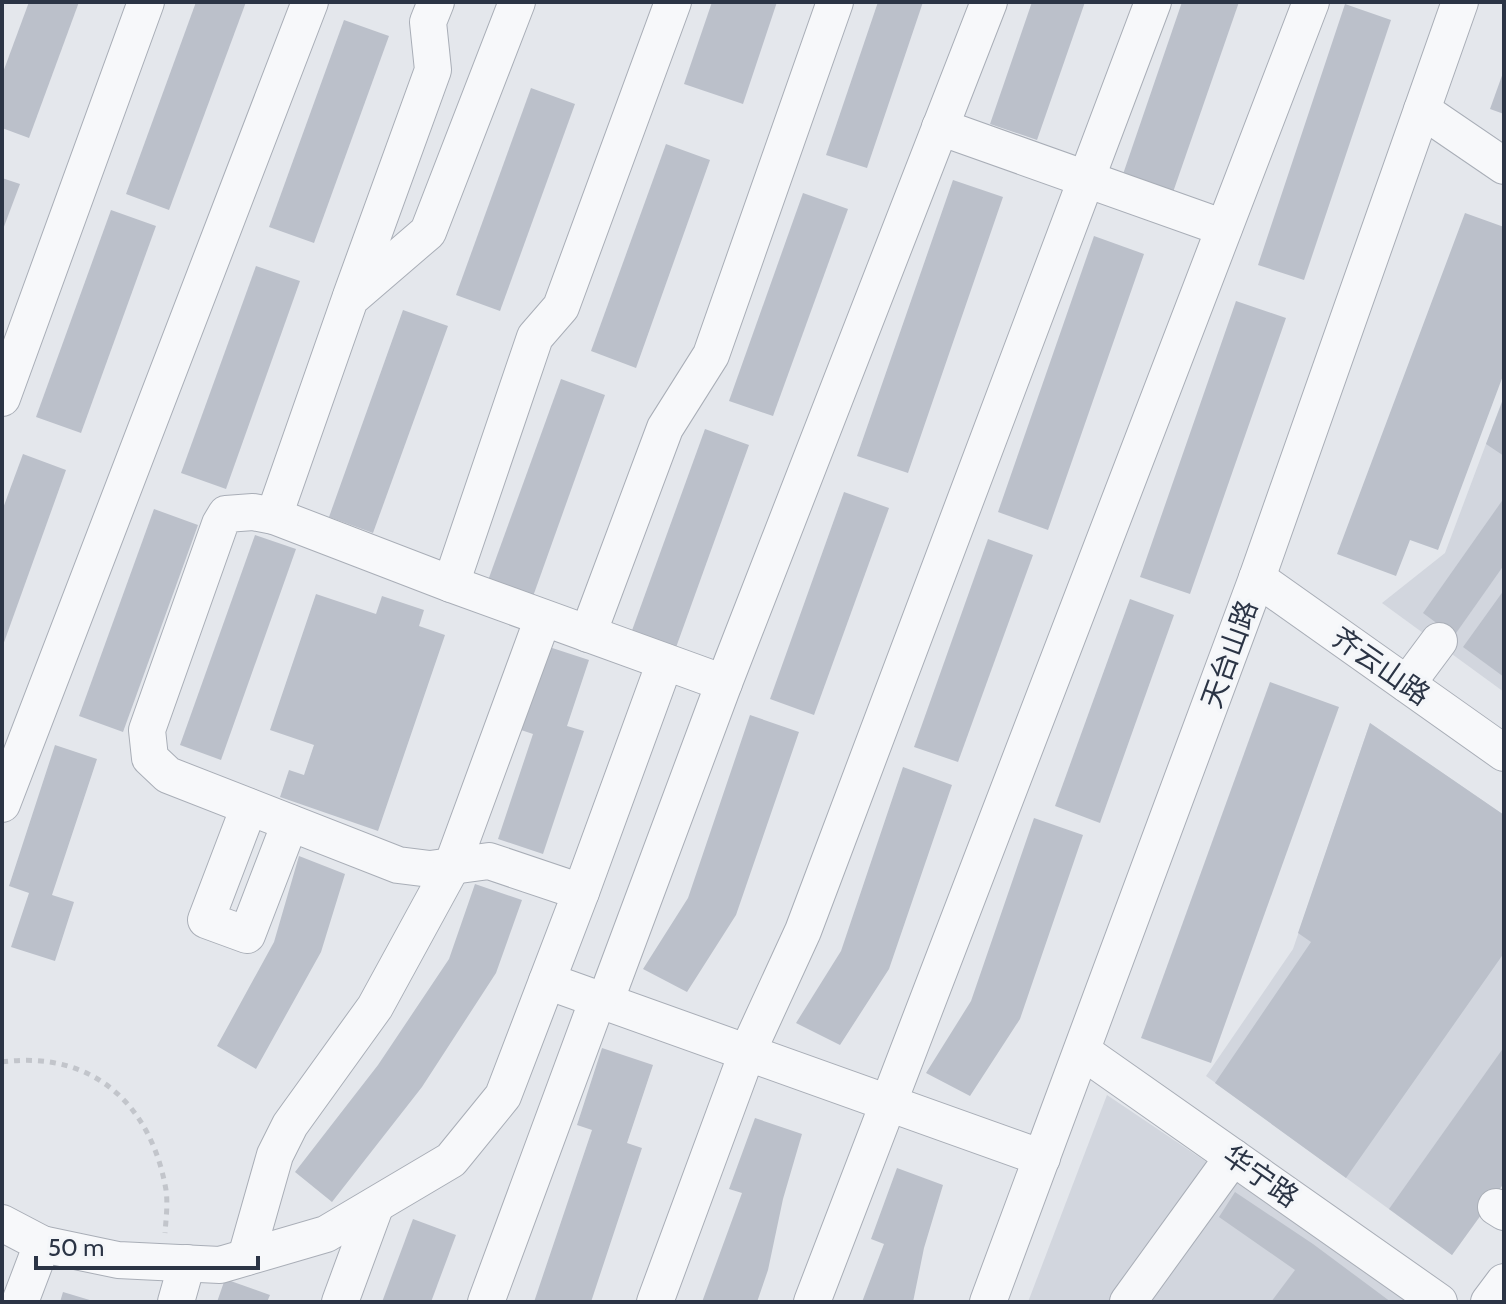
<svg xmlns="http://www.w3.org/2000/svg" width="1506" height="1304" font-family="Cabin,'Noto Sans SC',sans-serif">
<style>
.built{fill:#d2d6de}
.building{fill:#bbc0ca}
.lines{fill:none;stroke-linecap:round;stroke-linejoin:round}
.minor-casing{stroke:#a9aeb7;stroke-width:38}
.path{stroke:#c2c5cb;stroke-width:5;stroke-dasharray:6 6;stroke-linecap:butt}
.minor{stroke:#f7f8fa;stroke-width:36}
.labels{text-anchor:middle;stroke-width:7;stroke-linejoin:round;paint-order:stroke}
.street-label{font-size:28px;fill:#2b3445;stroke:#f4f6f9}
</style>
<rect width="100%" height="100%" fill="#e4e7ec"/>
<g class="built">
<polygon points="1504,396 1504,692 1382,603 1445,553"/>
<polygon points="1370,723 1504,815 1504,1183 1452,1255 1206,1076 1293,949"/>
<polygon points="1107,1095 1333,1247 1409,1302 1028,1302"/>
</g>
<g class="building">
<polygon points="29,2 79,2 29,138 2,128 2,75"/>
<polygon points="196,2 246,2 169,210 126,194"/>
<polygon points="712,2 777,2 743,104 684,84"/>
<polygon points="878,2 923,2 867,168 826,155"/>
<polygon points="1032,2 1085,2 1037,140 990,124"/>
<polygon points="1182,2 1239,2 1171,198 1121,180"/>
<polygon points="1345,4 1391,20 1304,280 1258,265"/>
<polygon points="344,20 389,36 314,243 269,227"/>
<polygon points="1504,70 1504,114 1490,109"/>
<polygon points="531,88 575,104 500,311 456,295"/>
<polygon points="666,144 710,160 636,368 591,351"/>
<polygon points="2,178 20,184 2,232"/>
<polygon points="953,180 1003,197 908,473 857,456"/>
<polygon points="803,193 848,209 773,416 729,401"/>
<polygon points="111,210 156,226 81,433 36,417"/>
<polygon points="1465,213 1504,227 1504,373 1438,550 1410,540 1396,576 1337,554"/>
<polygon points="1094,236 1144,254 1048,530 998,512"/>
<polygon points="256,266 300,281 226,489 181,473"/>
<polygon points="1236,301 1286,318 1190,594 1140,577"/>
<polygon points="403,310 448,326 373,533 329,517"/>
<polygon points="561,379 605,395 531,602 486,586"/>
<polygon points="1504,397 1504,456 1486,444"/>
<polygon points="705,429 749,445 674,653 630,636"/>
<polygon points="23,454 66,470 2,648 2,511"/>
<polygon points="844,492 889,508 814,715 770,699"/>
<polygon points="1504,498 1504,565 1454,636 1423,613"/>
<polygon points="154,509 198,525 123,732 79,716"/>
<polygon points="255,535 296,549 221,760 180,745"/>
<polygon points="988,539 1033,555 958,762 914,747"/>
<polygon points="1504,590 1504,677 1463,647"/>
<polygon points="316,594 376,614 382,596 424,610 419,626 445,635 378,831 280,797 289,770 304,775 314,745 270,730"/>
<polygon points="1130,599 1174,615 1100,823 1055,806"/>
<polygon points="543,645 589,660 567,726 584,731 543,854 498,839 533,734 515,728"/>
<polygon points="1270,682 1339,707 1211,1063 1141,1038"/>
<polygon points="750,715 799,732 736,915 687,992 643,969 688,898"/>
<polygon points="1370,723 1504,815 1504,953 1346,1178 1215,1083 1311,942 1298,933"/>
<polygon points="55,745 97,759 52,895 74,902 55,961 11,947 29,893 9,886"/>
<polygon points="903,767 952,785 889,969 840,1045 796,1023 841,951"/>
<polygon points="1034,818 1083,835 1020,1019 970,1096 926,1073 971,1001"/>
<polygon points="299,856 345,874 321,952 256,1069 217,1046 274,942"/>
<polygon points="475,884 522,900 496,973 422,1087 332,1202 295,1172 378,1065 449,959"/>
<polygon points="1504,1047 1504,1183 1452,1255 1389,1209"/>
<polygon points="602,1048 653,1065 627,1143 642,1148 591,1302 534,1302 592,1130 577,1125"/>
<polygon points="755,1118 802,1134 783,1199 768,1270 757,1302 702,1302 742,1193 729,1189"/>
<polygon points="897,1168 943,1185 924,1248 913,1302 862,1302 884,1244 871,1239"/>
<polygon points="1235,1192 1313,1244 1391,1302 1271,1302 1295,1270 1219,1217"/>
<polygon points="413,1219 456,1235 431,1302 382,1302"/>
<polygon points="225,1279 270,1295 267,1302 217,1302"/>
<polygon points="63,1292 93,1301 93,1302 60,1302"/>
</g>
<g class="lines">
<g class="minor-casing">
<g id="minor">
<polyline points="1422,110 1504,166"/>
<polyline points="940,127 1224,228"/>
<polyline points="351,296 433,70 428,22 436,2"/>
<polyline points="2,398 146,2"/>
<polyline points="274,516 350,299 428,232 517,2"/>
<polyline points="1257,578 1504,753"/>
<polyline points="451,584 535,337 561,307 673,2"/>
<polyline points="588,634 665,428 711,355 835,2"/>
<polyline points="1407,684 1439,641"/>
<polyline points="2,804 310,2"/>
<polyline points="249,807 206,920 247,935 290,823"/>
<polyline points="581,892 665,662"/>
<polyline points="547,981 1042,1158"/>
<polyline points="605,1002 724,683 989,2"/>
<polyline points="1082,1051 1439,1302"/>
<polyline points="1496,1207 1504,1212"/>
<polyline points="2,1223 42,1244 20,1302"/>
<polyline points="42,1244 118,1260 220,1265 326,1234 451,1160 503,1096 581,892 489,861 430,869 398,865 168,775 150,758 147,730 220,524 226,514 253,512 274,516 451,584 724,683"/>
<polyline points="246,1257 275,1155 290,1125 375,1007 452,866 543,618"/>
<polyline points="176,1302 187,1263"/>
<polyline points="340,1302 375,1207"/>
<polyline points="486,1302 598,999"/>
<polyline points="655,1302 747,1053 803,931 1153,2"/>
<polyline points="812,1302 1311,2"/>
<polyline points="988,1302 1257,578 1460,2"/>
<polyline points="1128,1302 1233,1157"/>
<polyline points="1489,1302 1504,1282"/>
</g>
</g>
<path class="path" d="M2,1062c89,-12 149,41 164,128 2,14 0,29 -1,43"/>
<use href="#minor" class="minor"/>
</g>
<g class="labels">
<g class="street-label">
<text transform="translate(1229 654) rotate(-70)" y="10">天台山路</text>
<text transform="translate(1381 666) rotate(35)" y="10">齐云山路</text>
<text transform="translate(1261 1176) rotate(35)" y="10">华宁路</text>
</g>
</g>
<rect width="1506" height="1304" fill="none" stroke="#2b3445" stroke-width="8"/>
<path d="M36 1256v12h222v-12" fill="none" stroke="#2b3445" stroke-width="4"/>
<text x="48" y="1256" font-size="24" fill="#2b3445" stroke="#f4f6f9" stroke-width="6" paint-order="stroke">50 m</text>
</svg>
